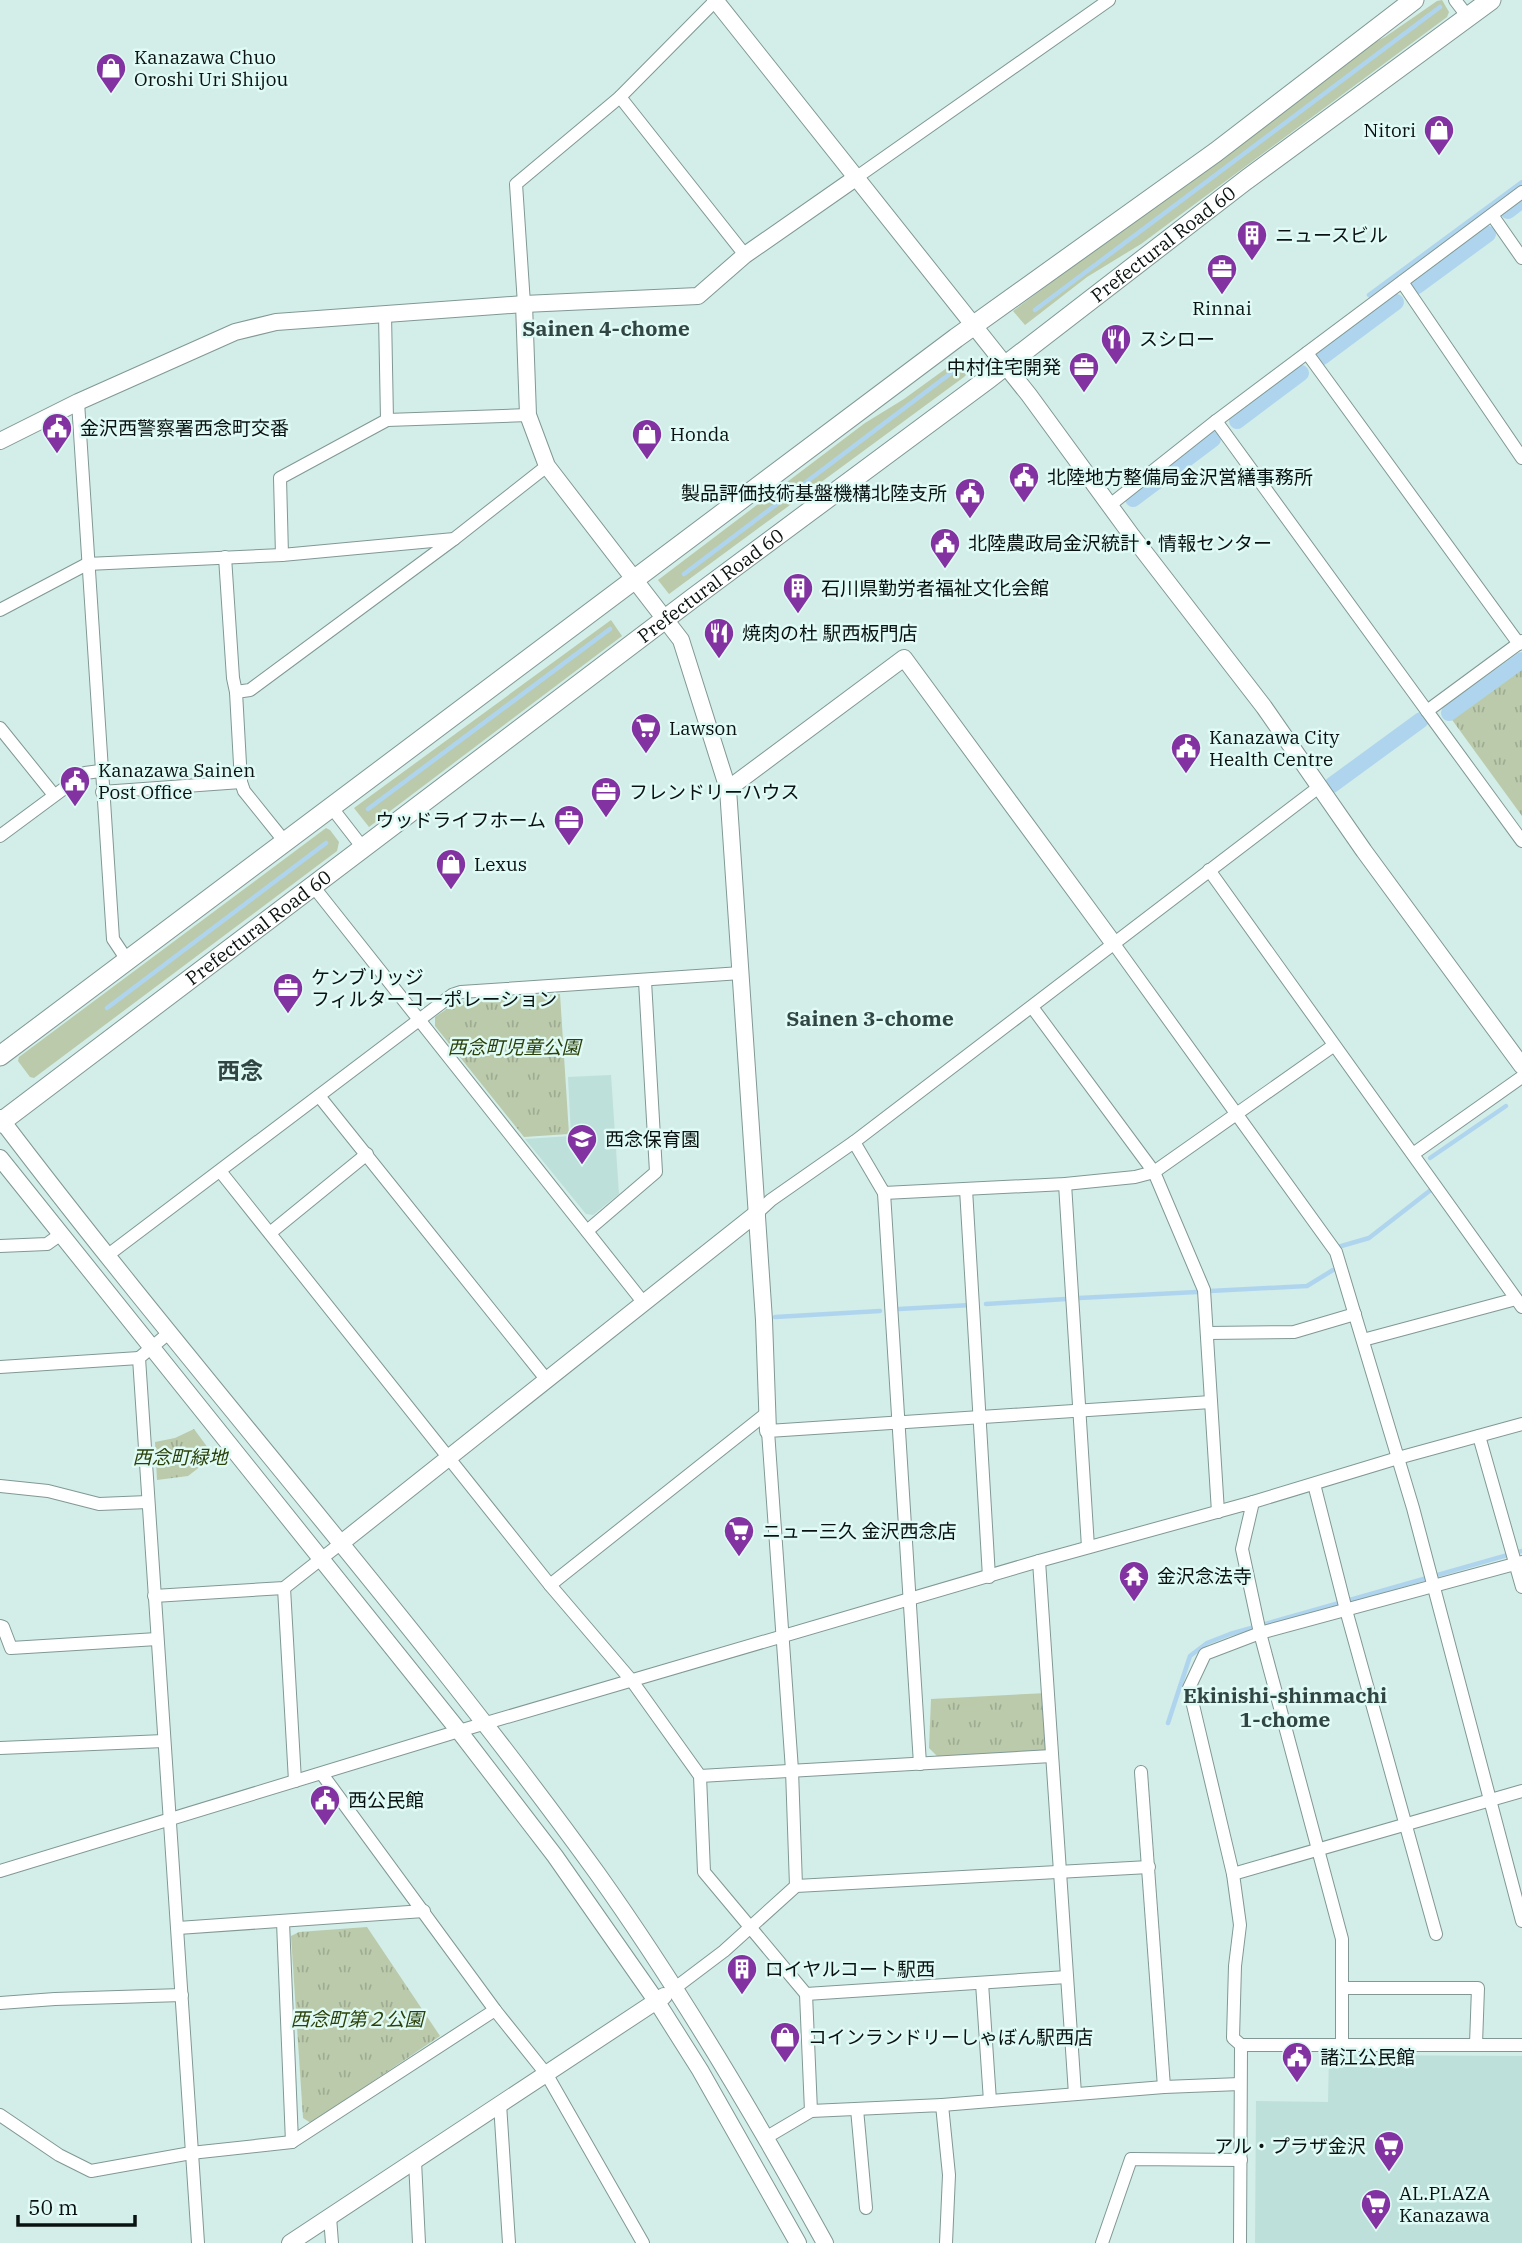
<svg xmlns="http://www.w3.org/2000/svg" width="1522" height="2243" font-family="'IBM Plex Serif','Noto Sans JP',serif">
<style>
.built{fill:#bee0da}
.green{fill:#bacaab}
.park{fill:url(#park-tufts)}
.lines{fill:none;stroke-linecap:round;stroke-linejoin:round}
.stream{stroke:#afd5ee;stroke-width:4.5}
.canal{stroke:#afd5ee;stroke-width:16}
.minor-casing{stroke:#819894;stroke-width:14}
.tertiary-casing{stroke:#819894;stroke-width:18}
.primary-casing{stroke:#819894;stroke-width:21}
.minor{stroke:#fff;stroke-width:12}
.tertiary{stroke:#fff;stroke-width:16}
.primary{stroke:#fff;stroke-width:19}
.labels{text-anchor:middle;stroke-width:5;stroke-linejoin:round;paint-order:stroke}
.poi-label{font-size:19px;fill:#091210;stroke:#e0faf5;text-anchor:start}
.street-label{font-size:19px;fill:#091210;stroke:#e0faf5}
.park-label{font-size:19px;font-style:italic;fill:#2b410a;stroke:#e0faf5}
.neighbourhood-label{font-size:21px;font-weight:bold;fill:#314642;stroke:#e0faf5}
.quarter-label{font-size:23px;font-weight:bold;fill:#314642;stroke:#e0faf5}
</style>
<defs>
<pattern id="park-tufts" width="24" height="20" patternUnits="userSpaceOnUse" patternTransform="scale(1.75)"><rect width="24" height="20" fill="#bacaab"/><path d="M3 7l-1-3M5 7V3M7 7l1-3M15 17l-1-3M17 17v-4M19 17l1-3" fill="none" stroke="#9fac92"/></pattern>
</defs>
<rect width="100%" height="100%" fill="#d3ede8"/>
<g class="built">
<polygon points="611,1075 619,1194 593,1215 586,1214 525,1139 571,1136 568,1077"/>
<polygon points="1329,2055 1522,2056 1522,2243 1255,2243 1256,2101 1328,2102"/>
</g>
<g class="green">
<polygon points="1442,0 1449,12 1447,17 1141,244 1087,277 1025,325 1013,311 1362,49 1385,37 1437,1"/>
<polygon points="955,362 966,375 964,377 669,594 658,580 865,423 904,399"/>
<polygon points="611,620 622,636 369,827 354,808"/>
<polygon points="326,828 330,830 339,842 337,851 34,1078 30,1077 18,1061 19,1057"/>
</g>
<g class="park">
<polygon points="1522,665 1522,816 1450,717"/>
<polygon points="560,994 569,1134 524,1137 435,1026 435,1017 457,1002"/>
<polygon points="194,1429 214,1456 188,1476 157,1480 155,1442 175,1438"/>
<polygon points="1047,1693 1051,1746 1044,1751 937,1756 929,1748 931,1699"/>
<polygon points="367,1927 440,2036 311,2123 303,2118 291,1936 299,1932"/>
</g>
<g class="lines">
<g class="stream">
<polyline points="1369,295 1522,182"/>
<polyline points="1035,310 1440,7"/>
<polyline points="684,574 955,370"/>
<polyline points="368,809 610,629"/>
<polyline points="107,1008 326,843"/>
<polyline points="1430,1158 1506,1106"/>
<polyline points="1338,1247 1369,1238 1432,1189"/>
<polyline points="1210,1291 1307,1286 1333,1270"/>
<polyline points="1079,1298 1197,1292"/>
<polyline points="986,1304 1066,1299"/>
<polyline points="899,1309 971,1305"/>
<polyline points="775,1317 880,1311"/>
<polyline points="1168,1723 1190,1656 1207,1643 1230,1634 1522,1551"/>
</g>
<g class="canal">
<polyline points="1508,211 1522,200"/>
<polyline points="1417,286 1488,234"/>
<polyline points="1322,357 1396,302"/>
<polyline points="1237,421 1301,373"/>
<polyline points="1133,499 1213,439"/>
<polyline points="1449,713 1522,660"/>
<polyline points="1332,785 1421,720"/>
</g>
<g class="minor-casing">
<g id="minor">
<polyline points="1455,0 1468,17"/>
<polyline points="620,97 745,255"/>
<polyline points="857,177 1109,0"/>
<polyline points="1492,215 1522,258"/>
<polyline points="1402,282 1522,458"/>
<polyline points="524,304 516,184 620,97 716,0"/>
<polyline points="385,314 387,420"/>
<polyline points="1307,353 1519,644"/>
<polyline points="78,402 113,939 127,960"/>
<polyline points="1216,421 1427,711 1522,641"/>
<polyline points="1110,505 1216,421 1522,192"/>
<polyline points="282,555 280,478 387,420 528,415"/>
<polyline points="225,557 233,678 236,692"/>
<polyline points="0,610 87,564 282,555 454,539 547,466"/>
<polyline points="1427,711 1522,841"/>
<polyline points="0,728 54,795"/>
<polyline points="102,792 241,782"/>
<polyline points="332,808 363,848"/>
<polyline points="0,836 85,773 100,771"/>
<polyline points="285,842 244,791 241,782 236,692 250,690 454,539"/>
<polyline points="1209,870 1522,1307"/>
<polyline points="313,886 643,1302"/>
<polyline points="1114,944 1336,1252 1413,1508 1522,1921"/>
<polyline points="1032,1007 1154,1172 1204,1290 1218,1512"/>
<polyline points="319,1096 546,1379"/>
<polyline points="854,1142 884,1193 1065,1184 1135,1177 1154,1172 1333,1046"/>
<polyline points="1413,1154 1522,1077"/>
<polyline points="220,1171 550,1585 632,1681 700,1776 704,1872 806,1994 811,2111"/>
<polyline points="1065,1184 1088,1547"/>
<polyline points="966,1189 989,1577"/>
<polyline points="884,1193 920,1764"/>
<polyline points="757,1213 771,1200 854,1142 1319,787"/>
<polyline points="587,1231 656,1172 645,981"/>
<polyline points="270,1233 367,1154"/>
<polyline points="0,1246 47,1244 61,1234"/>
<polyline points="108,1255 452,995 461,992 741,973"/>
<polyline points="170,1332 139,1358 198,2243"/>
<polyline points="1207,1333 1294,1332 1355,1314"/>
<polyline points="1363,1340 1516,1299"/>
<polyline points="0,1367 139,1358"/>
<polyline points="1479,1436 1522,1587"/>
<polyline points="1314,1484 1346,1610 1436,1934"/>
<polyline points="0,1486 48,1491 99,1504 148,1502"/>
<polyline points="1253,1502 1398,1458 1522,1424"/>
<polyline points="1039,1561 1075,2094"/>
<polyline points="550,1585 767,1413"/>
<polyline points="284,1588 295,1781"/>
<polyline points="154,1596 284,1588 340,1544"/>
<polyline points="0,1626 3,1627 11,1648 157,1639"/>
<polyline points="0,1748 164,1741"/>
<polyline points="1141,1772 1164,2087"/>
<polyline points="322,1774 495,2010 547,2075 643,2243"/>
<polyline points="700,1776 1052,1756"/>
<polyline points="0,1871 459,1731 1039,1561 1253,1502 1242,1549 1260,1633 1205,1654 1189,1688 1233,1874 1240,1925 1235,1966 1233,2038 1241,2045 1240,2243"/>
<polyline points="1233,1874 1522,1791"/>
<polyline points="796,1886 792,1770 768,1431 1211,1402"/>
<polyline points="283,1922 292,2142"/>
<polyline points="178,1928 424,1911"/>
<polyline points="982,1983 990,2101"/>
<polyline points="675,1988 724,1951 796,1886 1149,1867"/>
<polyline points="1342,1988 1478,1988 1476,2044"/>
<polyline points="806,1994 1067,1977"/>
<polyline points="0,2003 55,1999 182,1995"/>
<polyline points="1241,2045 1522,2045"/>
<polyline points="1342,2046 1342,1939 1260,1633 1522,1562"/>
<polyline points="500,2104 509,2243"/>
<polyline points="942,2105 1164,2087 1240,2084"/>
<polyline points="857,2109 866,2208"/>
<polyline points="0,2115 59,2155 91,2171 191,2153 292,2142 495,2010"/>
<polyline points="767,2137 811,2111 942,2105 949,2175 946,2243"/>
<polyline points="415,2161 419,2243"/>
<polyline points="330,2217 332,2243"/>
<polyline points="1102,2243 1131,2159 1241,2160"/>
</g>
</g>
<g class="tertiary-casing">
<g id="tertiary">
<polyline points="715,0 1029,395 1132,536 1264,707 1364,851 1522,1066"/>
<polyline points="524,304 528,415 547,466 681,640 728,789 764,1320 768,1431"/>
<polyline points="0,441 78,402 235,332 276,322 524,304 698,296 745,255 857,177"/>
<polyline points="728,789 904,658 1114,944"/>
<path d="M0,1118c194,256 409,495 597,755 84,118 158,243 228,370"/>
<polyline points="0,1158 459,1731 555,1856 657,2002 700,2070 798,2243"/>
<polyline points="340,1544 757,1213"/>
<polyline points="290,2243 664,1996"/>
</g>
</g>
<g class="primary-casing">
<g id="primary">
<polyline points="0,1056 956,338 1216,152 1414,0"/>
<path id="s1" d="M0,1123l693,-525 295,-219 258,-199 245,-180"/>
</g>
</g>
<use href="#minor" class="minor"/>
<use href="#tertiary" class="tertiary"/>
<use href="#primary" class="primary"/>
</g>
<defs>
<g id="shop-pin" transform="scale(1.575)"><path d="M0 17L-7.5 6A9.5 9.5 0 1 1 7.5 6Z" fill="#8332a1" stroke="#e0faf5"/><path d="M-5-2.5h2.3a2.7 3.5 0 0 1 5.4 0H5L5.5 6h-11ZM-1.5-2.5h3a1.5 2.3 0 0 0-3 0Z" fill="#fff"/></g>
<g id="building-pin" transform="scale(1.575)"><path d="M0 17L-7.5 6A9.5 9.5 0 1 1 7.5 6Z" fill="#8332a1" stroke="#e0faf5"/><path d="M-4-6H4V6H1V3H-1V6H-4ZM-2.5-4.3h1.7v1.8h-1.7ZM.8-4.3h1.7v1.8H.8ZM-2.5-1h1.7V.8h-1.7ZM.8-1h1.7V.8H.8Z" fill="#fff"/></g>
<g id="office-pin" transform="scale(1.575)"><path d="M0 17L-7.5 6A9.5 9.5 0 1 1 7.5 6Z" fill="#8332a1" stroke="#e0faf5"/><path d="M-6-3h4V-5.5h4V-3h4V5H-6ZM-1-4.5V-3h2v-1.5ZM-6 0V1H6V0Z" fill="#fff"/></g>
<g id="restaurant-pin" transform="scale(1.575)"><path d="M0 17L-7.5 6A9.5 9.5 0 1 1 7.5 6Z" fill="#8332a1" stroke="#e0faf5"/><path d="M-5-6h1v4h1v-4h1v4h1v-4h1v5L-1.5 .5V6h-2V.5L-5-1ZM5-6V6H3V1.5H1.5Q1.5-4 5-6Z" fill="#fff"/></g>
<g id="civic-pin" transform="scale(1.575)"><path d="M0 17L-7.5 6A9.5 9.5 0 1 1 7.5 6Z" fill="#8332a1" stroke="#e0faf5"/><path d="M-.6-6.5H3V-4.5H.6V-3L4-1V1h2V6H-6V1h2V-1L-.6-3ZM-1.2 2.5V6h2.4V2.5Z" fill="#fff"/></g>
<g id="supermarket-pin" transform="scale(1.575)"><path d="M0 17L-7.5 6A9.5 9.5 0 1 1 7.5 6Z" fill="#8332a1" stroke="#e0faf5"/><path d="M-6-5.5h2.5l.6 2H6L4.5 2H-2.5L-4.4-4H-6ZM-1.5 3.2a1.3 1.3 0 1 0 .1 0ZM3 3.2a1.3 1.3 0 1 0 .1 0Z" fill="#fff"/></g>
<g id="school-pin" transform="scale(1.575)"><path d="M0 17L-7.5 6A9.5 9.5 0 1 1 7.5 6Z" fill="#8332a1" stroke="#e0faf5"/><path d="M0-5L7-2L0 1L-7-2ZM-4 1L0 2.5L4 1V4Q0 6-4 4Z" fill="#fff"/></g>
<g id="temple-pin" transform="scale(1.575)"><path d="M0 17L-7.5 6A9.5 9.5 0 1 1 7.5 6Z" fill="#8332a1" stroke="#e0faf5"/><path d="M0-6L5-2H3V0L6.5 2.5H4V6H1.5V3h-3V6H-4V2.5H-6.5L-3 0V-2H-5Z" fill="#fff"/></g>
</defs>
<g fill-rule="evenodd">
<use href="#shop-pin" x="111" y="68"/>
<use href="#shop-pin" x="1439" y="130"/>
<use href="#building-pin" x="1252" y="235"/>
<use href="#office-pin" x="1222" y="269"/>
<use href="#restaurant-pin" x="1116" y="339"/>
<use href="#office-pin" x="1084" y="367"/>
<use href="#civic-pin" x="57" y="428"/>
<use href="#shop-pin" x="647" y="434"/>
<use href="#civic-pin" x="1024" y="477"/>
<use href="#civic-pin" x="970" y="493"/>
<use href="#civic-pin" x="945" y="543"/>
<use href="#building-pin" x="798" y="588"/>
<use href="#restaurant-pin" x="719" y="633"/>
<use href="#supermarket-pin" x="646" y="728"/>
<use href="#civic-pin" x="1186" y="748"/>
<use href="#civic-pin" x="75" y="781"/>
<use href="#office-pin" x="606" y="792"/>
<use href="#office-pin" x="569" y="820"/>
<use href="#shop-pin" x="451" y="864"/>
<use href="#office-pin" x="288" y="988"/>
<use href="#school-pin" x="582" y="1139"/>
<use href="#supermarket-pin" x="739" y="1531"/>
<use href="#temple-pin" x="1134" y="1576"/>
<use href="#civic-pin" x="325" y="1800"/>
<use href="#building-pin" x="742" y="1969"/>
<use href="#shop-pin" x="785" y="2037"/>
<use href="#civic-pin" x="1297" y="2057"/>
<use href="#supermarket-pin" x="1389" y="2146"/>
<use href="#supermarket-pin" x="1376" y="2204"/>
</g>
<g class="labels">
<g class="poi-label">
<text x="134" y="64">Kanazawa Chuo<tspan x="134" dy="22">Oroshi Uri Shijou</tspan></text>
<text x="1416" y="137" text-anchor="end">Nitori</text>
<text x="1275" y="242">ニュースビル</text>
<text x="1222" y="315" text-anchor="middle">Rinnai</text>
<text x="1139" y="346">スシロー</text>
<text x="1061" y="374" text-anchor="end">中村住宅開発</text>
<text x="80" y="435">金沢西警察署西念町交番</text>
<text x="670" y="441">Honda</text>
<text x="1047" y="484">北陸地方整備局金沢営繕事務所</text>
<text x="947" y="500" text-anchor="end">製品評価技術基盤機構北陸支所</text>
<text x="968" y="550">北陸農政局金沢統計・情報センター</text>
<text x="821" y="595">石川県勤労者福祉文化会館</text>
<text x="742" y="640">焼肉の杜 駅西板門店</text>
<text x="669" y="735">Lawson</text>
<text x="1209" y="744">Kanazawa City<tspan x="1209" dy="22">Health Centre</tspan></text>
<text x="98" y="777">Kanazawa Sainen<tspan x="98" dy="22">Post Office</tspan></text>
<text x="629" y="799">フレンドリーハウス</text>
<text x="546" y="827" text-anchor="end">ウッドライフホーム</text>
<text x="474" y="871">Lexus</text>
<text x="311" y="984">ケンブリッジ<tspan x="311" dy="22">フィルターコーポレーション</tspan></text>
<text x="605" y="1146">西念保育園</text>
<text x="762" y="1538">ニュー三久 金沢西念店</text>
<text x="1157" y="1583">金沢念法寺</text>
<text x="348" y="1807">西公民館</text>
<text x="765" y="1976">ロイヤルコート駅西</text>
<text x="808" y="2044">コインランドリーしゃぼん駅西店</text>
<text x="1320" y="2064">諸江公民館</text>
<text x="1366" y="2153" text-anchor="end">アル・プラザ金沢</text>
<text x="1399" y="2200">AL.PLAZA<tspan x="1399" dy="22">Kanazawa</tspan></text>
</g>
<g class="street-label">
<text dy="7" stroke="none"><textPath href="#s1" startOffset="1458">Prefectural Road 60</textPath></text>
<text dy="7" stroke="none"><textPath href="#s1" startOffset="891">Prefectural Road 60</textPath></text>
<text dy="7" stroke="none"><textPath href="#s1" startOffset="324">Prefectural Road 60</textPath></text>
</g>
<g class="park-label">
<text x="514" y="1054">西念町児童公園</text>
<text x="180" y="1464">西念町緑地</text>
<text x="357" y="2026">西念町第２公園</text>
</g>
<g class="neighbourhood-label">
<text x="606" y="336">Sainen 4-chome</text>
<text x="870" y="1026">Sainen 3-chome</text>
<text x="1285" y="1703">Ekinishi-shinmachi<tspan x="1285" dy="24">1-chome</tspan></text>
</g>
<g class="quarter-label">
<text x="240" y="1079">西念</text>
</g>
</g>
<path d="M18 2215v10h117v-10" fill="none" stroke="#091210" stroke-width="3.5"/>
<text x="28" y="2215" font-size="21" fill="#091210" stroke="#e0faf5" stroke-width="5" paint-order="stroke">50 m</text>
</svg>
